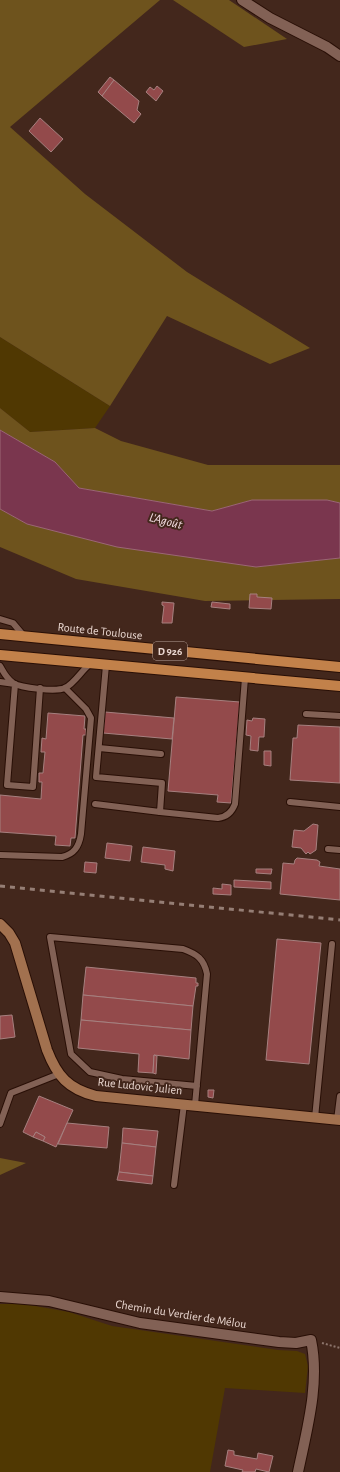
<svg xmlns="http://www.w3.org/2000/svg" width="340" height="1472" font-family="'Alegreya Sans',sans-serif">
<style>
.green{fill:#503802}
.forest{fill:#6e531d}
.water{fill:#7a364e;stroke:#9b6675}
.building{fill:#934a4b;stroke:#a6807f}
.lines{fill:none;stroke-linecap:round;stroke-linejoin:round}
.service-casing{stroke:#290f06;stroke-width:8}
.minor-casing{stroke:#290f06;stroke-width:12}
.secondary-casing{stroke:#290f06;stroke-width:12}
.primary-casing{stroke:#290f06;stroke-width:12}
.path{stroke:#8d756c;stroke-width:2;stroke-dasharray:2 2;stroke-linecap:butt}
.service{stroke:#826155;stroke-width:6}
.minor{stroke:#826155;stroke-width:10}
.secondary{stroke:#a2714f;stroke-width:10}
.primary{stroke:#c2814a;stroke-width:10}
.rail{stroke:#957e75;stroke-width:3;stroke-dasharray:5 5;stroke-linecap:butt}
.labels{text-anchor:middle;stroke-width:4;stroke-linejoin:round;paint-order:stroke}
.shield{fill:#43271c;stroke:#b7a299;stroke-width:1}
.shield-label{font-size:11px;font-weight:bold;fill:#e9d6cf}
.street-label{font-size:12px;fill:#e9d6cf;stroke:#43271c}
.water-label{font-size:13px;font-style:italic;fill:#f3dce2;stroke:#43271c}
</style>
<rect width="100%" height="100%" fill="#43271c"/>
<g class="green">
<polygon points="0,337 110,406 95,428 30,432 0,408"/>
<polygon points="0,1304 24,1304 69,1312 112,1326 278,1350 297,1351 305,1354 308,1366 305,1393 225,1388 210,1472 0,1472"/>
</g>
<g class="forest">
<polygon points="0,0 160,0 10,127 85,194 187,272 310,348 270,364 167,316 110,406 0,337"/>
<polygon points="173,0 229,0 287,39 244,47"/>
<polygon points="0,408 30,432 95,428 121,441 208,465 340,465 340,503 327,500 252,500 212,511 79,488 55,462 0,430"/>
<polygon points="0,509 27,524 256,567 340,558 340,599 205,601 76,579 0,547"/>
<polygon points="0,1158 26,1163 0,1175"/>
</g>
<polygon class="water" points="0,430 55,462 79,488 212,511 252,500 327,500 340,503 340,558 256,567 117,547 27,524 0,509"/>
<g class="building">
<polygon points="110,77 114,80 102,96 98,92"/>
<polygon points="114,80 139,101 137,110 141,114 134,123 102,96"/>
<polygon points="157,86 163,91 156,101 146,92 150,87 154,90"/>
<polygon points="40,118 63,139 51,152 29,131"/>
<polygon points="250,594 257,594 257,597 272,598 271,609 249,608"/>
<polygon points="162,602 174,603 172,623 162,623 164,606 162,605"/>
<polygon points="212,602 230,604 230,609 211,607"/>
<polygon points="176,697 240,702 231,803 217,802 218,795 168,791"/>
<polygon points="105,712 174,718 172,739 103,733"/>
<polygon points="48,713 85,716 84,729 86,729 86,735 83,735 75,838 71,838 70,846 55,845 56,836 0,832 0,795 41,799 42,782 39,782 39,773 43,773 45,752 41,752 42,738 46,739"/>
<polygon points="253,718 265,719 264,737 259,737 258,751 250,750 251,736 246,735 247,720 252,721"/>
<polygon points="298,725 340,727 340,783 290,780 293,738 297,738"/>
<polygon points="264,751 271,751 271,766 264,765"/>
<polygon points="313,824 318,825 316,850 310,854 308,852 306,854 301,848 292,847 294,830 304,831"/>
<polygon points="107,843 132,846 130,861 105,858"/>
<polygon points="143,847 175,851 173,871 165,869 165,865 141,862"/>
<polygon points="297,858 317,860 320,862 319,866 340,869 340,900 280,894 283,863 294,864 295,860"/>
<polygon points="85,862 97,863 96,873 84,872"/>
<polygon points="256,869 272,869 271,874 256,873"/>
<polygon points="234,880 271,882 271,889 234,887"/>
<polygon points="222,884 231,885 231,895 213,894 213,888 222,889"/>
<polygon points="277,939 321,943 309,1064 266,1060"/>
<polygon points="86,967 196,978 196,983 198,983 198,986 196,986 193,1006 83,995"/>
<polygon points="83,995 193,1006 191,1030 81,1020"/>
<polygon points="12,1015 15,1037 0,1039 0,1016"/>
<polygon points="81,1020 191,1030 189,1059 154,1055 153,1073 138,1072 139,1054 78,1048"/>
<polygon points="154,1055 157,1056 156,1074 153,1073"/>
<polygon points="208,1090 214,1090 213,1098 208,1097"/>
<polygon points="39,1096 73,1110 56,1147 43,1141 45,1137 36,1132 33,1137 23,1132"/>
<polygon points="67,1123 109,1127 107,1148 58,1144"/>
<polygon points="123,1128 158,1131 156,1147 122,1143"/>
<polygon points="36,1132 45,1137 43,1141 33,1137"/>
<polygon points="122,1143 156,1147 153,1176 119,1172"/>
<polygon points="119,1172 153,1176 152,1184 117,1180"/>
<polygon points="228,1450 234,1451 234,1455 257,1459 258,1453 273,1456 269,1472 256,1469 255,1472 242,1472 243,1470 225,1466"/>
</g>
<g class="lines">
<g class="service-casing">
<g id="service">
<polyline points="0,619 13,623 24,636"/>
<path d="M0,666c4,7 6,12 13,17 8,5 43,9 52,5 10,-5 16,-17 25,-24"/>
<polyline points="0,682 15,684 7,785 33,787 40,688"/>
<polyline points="306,714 340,716"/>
<polyline points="99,748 161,754"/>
<polyline points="290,802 340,807"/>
<polyline points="95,804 160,812 162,783 96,777 106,665"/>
<path d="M160,812l58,6c9,-1 14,-6 17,-14l10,-126"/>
<polyline points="328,849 340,850"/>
<path d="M0,855l62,2c12,-3 17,-10 19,-23l10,-116 -5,-9 -21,-21"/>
<path d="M195,1105l12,-131c-3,-15 -10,-20 -24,-25l-133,-12 21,117 19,18 32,7 75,7"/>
<polyline points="315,1118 332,944"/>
<polyline points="337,1120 340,1096"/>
<polyline points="0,1124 11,1093 59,1074"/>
<polyline points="174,1185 184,1104"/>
</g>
</g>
<g class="minor-casing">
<g id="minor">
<polyline points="242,0 270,18 327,47 340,56"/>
<path d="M0,1297l49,4 91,22 139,19 17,1 15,-3c9,43 -4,89 -13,132"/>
</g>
</g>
<g class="secondary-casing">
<path id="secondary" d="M0,924l9,9 6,10 32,107c10,26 21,39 49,46l244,24"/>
</g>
<g class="primary-casing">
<g id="primary">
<polyline points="0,634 340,667"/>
<polyline points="0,655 340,686"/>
</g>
</g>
<polyline class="path" points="322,1343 340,1348"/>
<use href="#service" class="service"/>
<use href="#minor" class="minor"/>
<use href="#secondary" class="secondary"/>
<use href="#primary" class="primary"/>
<polyline class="rail" points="0,886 340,920"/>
</g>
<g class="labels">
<rect class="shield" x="153" y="642" width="34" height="18" rx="3"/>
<g class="shield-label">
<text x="170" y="655">D 926</text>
</g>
<g class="street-label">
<text transform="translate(100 631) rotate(6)" y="4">Route de Toulouse</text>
<text transform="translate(140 1086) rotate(6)" y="4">Rue Ludovic Julien</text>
<text transform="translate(181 1314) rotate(9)" y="4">Chemin du Verdier de Mélou</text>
</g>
<g class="water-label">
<text transform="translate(166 520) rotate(14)" y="5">L'Agoût</text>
</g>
</g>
</svg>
